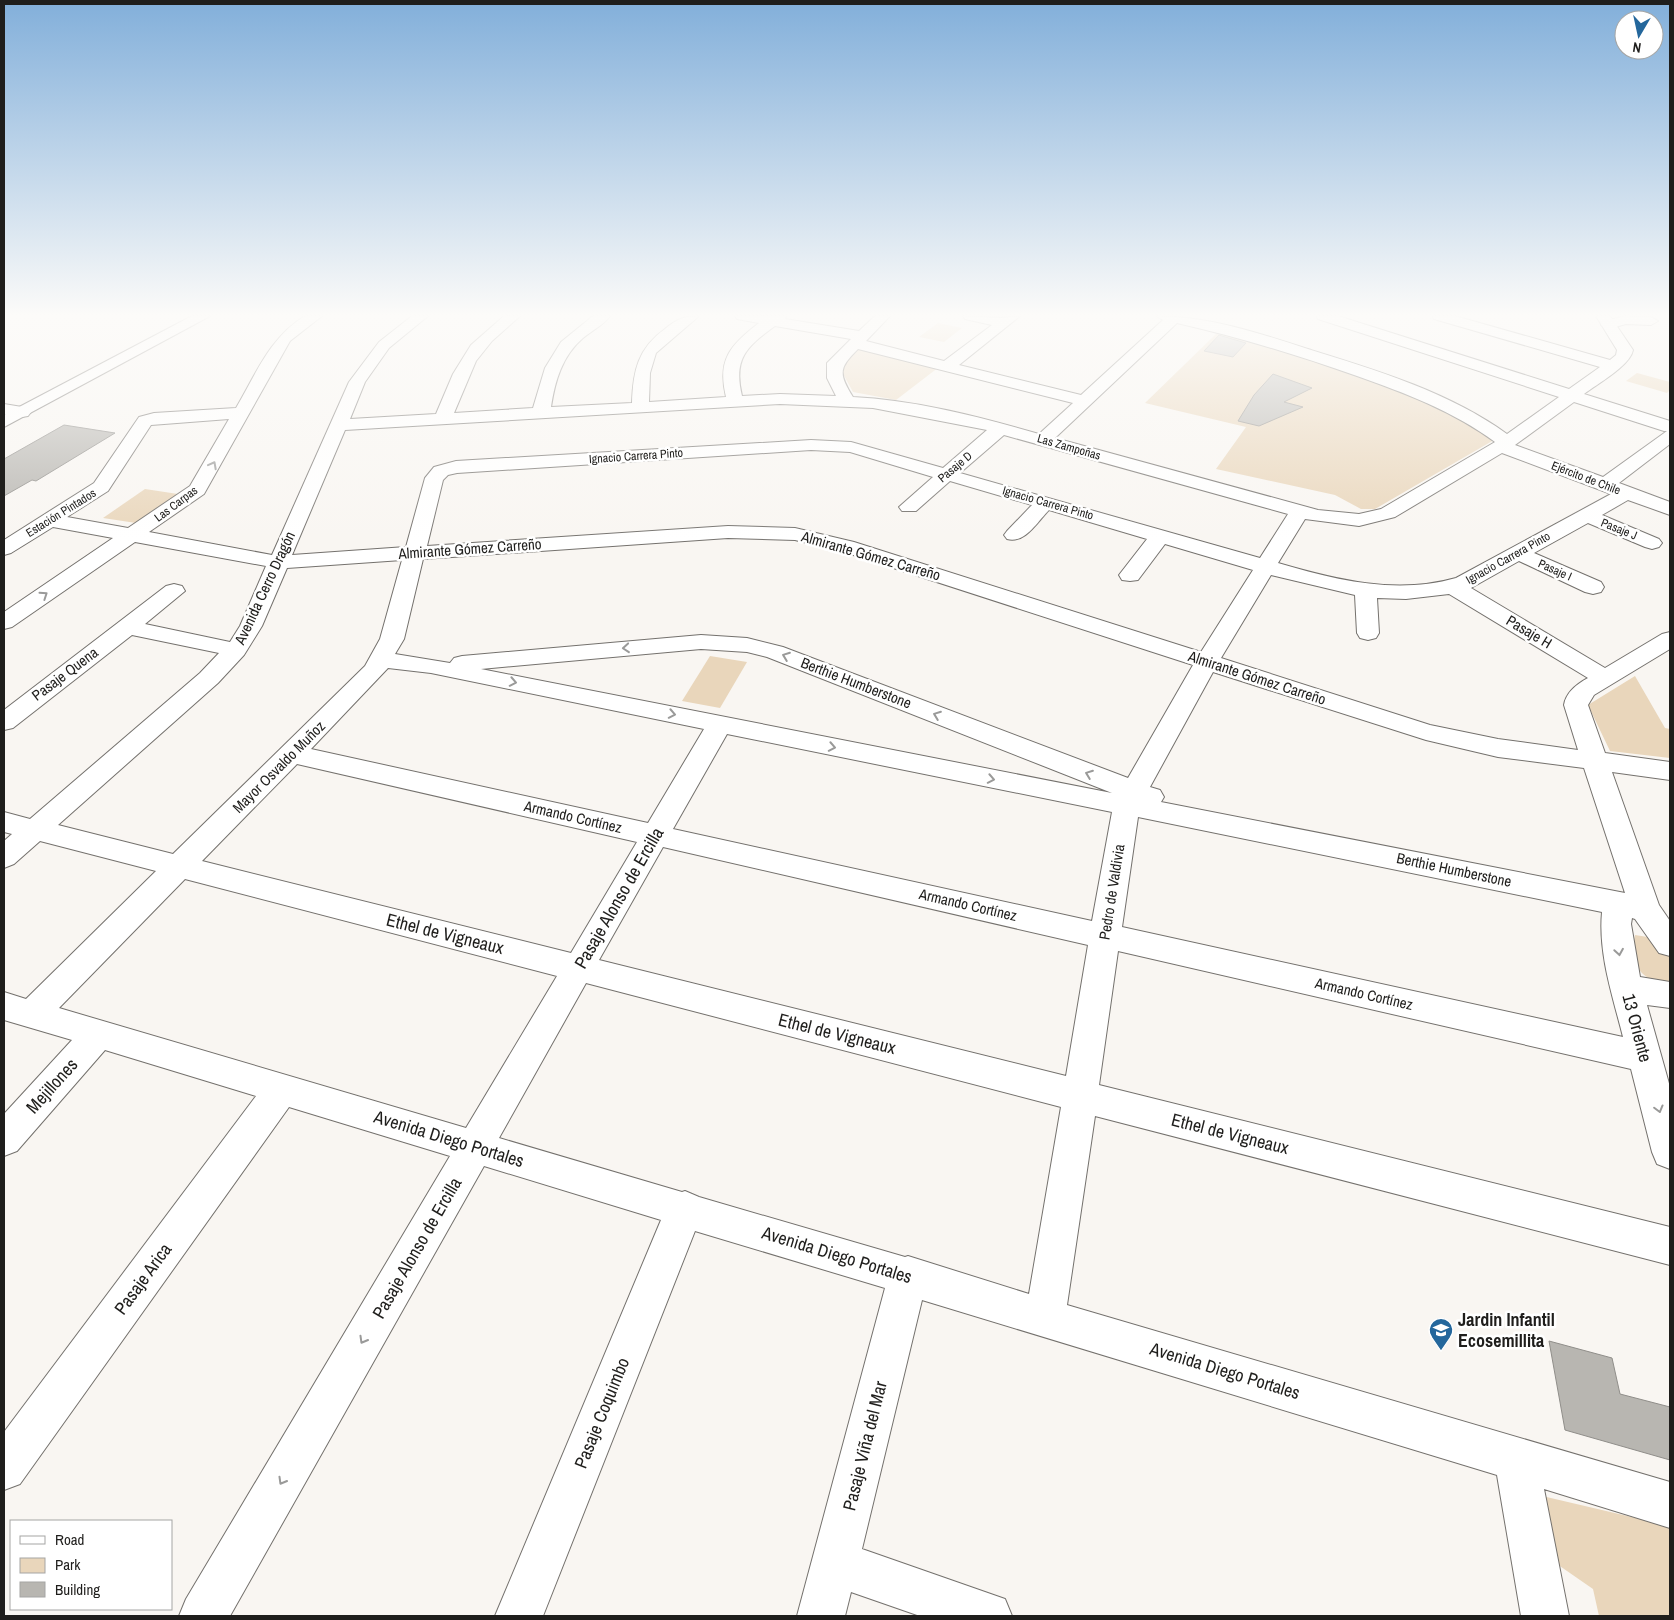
<svg xmlns="http://www.w3.org/2000/svg" width="1674" height="1620" font-family="'Archivo Narrow',sans-serif">
<style>
.green{fill:#e9d6bb}
.building{fill:#b8b6b1;stroke:#908e8a}
.lines{fill:none;stroke-linecap:round;stroke-linejoin:round}
.minor-casing{stroke:#74716d;stroke-width:2}
.major-casing{stroke:#74716d;stroke-width:2}
.highway-casing{stroke:#74716d;stroke-width:2}
.minor{fill:#fff;fill-rule:evenodd}
.major{fill:#fff;fill-rule:evenodd}
.highway{fill:#fff;fill-rule:evenodd}
.oneway{stroke:#9a9a99}
.labels{text-anchor:middle;stroke-width:5;stroke-linejoin:round;paint-order:stroke}
.far-street-label{font-size:12px;fill:#1f1e1c;stroke:#fff}
.street-label{font-size:15px;fill:#1f1e1c;stroke:#fff}
.near-street-label{font-size:18px;fill:#1f1e1c;stroke:#fff}
.near-poi-label{font-size:18px;font-weight:bold;fill:#1f1e1c;stroke:#fff;text-anchor:start}
</style>
<rect width="100%" height="100%" fill="#f9f6f2"/>
<g class="green">
<polygon points="938,323 962,328 944,342 919,337"/>
<path d="M1219,331c93,29 193,53 275,109l-119,69h-14l-26,-14 -119,-26 30,-42 -101,-24z"/>
<polygon points="857,348 939,367 896,400 853,392 841,370 847,357"/>
<polygon points="1637,373 1670,382 1670,390 1667,393 1626,381"/>
<polygon points="145,489 178,494 136,523 103,518"/>
<polygon points="710,656 747,662 720,708 682,701"/>
<polygon points="1635,676 1665,728 1670,729 1670,758 1610,751 1588,705"/>
<path d="M1635,935l19,3 16,19v26c-23,-2 -26,-6 -39,-24z"/>
<polygon points="1538,1495 1670,1526 1670,1616 1599,1616 1593,1589 1554,1562"/>
</g>
<g class="building">
<polygon points="1219,335 1222,336 1246,343 1233,357 1204,351"/>
<polygon points="1273,374 1312,388 1284,402 1303,407 1259,426 1238,421 1254,395"/>
<polygon points="64,425 115,433 36,481 32,480 4,496 4,459"/>
<polygon points="1549,1341 1612,1358 1620,1394 1670,1407 1670,1460 1565,1430"/>
</g>
<g class="lines">
<g class="minor-casing">
<g id="minor">
<path d="M305,316h17l-32,25 -86,153 -55,38 123,23 77,-173 30,-40 33,-26h16l-39,32 -24,34 -15,37 86,-5 17,-40 18,-29 33,-29h16l-28,25 -16,20 -22,52 79,-5 12,-40 16,-26 32,-26h17c-6,9 -19,15 -27,22 -21,18 -28,43 -32,69l81,-4c1,-32 6,-55 33,-74 12,-10 19,-13 34,-13l-43,37 -6,20 -1,29 77,-5c-9,-37 4,-52 33,-74l-22,-4 -2,-3h51l-1,3 74,12 16,-15h15l-24,25 78,20 48,-36 -27,-6 -2,-3 38,2 19,-2 -61,49 122,30 82,-75 -7,-4c51,0 103,17 152,33 68,21 141,43 199,85l52,-37 -241,-78 -2,-3h22l231,73 31,-22 -166,-48 -2,-3h23l155,44 6,-5 1,-5 -21,-34h14l23,34c-3,16 -36,34 -49,44l86,27v23l-51,39 51,19v13l-42,-15 -26,15 57,24 3,4 -3,4 -7,2 -7,-2 -57,-24 -54,30 67,29 3,5 -3,5 -8,2 -8,-2 -66,-31 -48,27 134,80 57,-34 8,-2v17l-76,46 -6,10 17,48 65,9v18l-58,-8 47,133 11,16v35l-11,-3 -24,-34 -3,-1 -1,6 9,53 30,5v26l-23,-3 23,82v82l-13,-5 -5,-12 -21,-83 -513,-118 -19,134 571,142v38l-575,-149 -28,189 603,177v46l-126,-39 25,127h-48l-24,-141 -575,-175 -60,249 143,50 7,17h-92l-69,-24 -6,24h-48l88,-328 -190,-57 -152,385h-48l166,-396 -177,-54 -254,450h-51l7,-17 264,-443 -161,-49 -269,377 -16,6v-58l252,-336 -151,-46 -88,101 -13,5v-42l68,-74 -68,-20v-28l22,7 130,-128 -116,-30 -26,23 -10,4v-27l8,-7 -8,-2v-20l26,7 170,-146 19,-20 -87,-18 -119,93 -9,2v-20l162,-124 8,-2 8,2 3,5 -40,33 85,18 10,-16 26,-60 -131,-24 -123,85 -8,2v-17l109,-74 -60,-11 -42,26 -7,2v-15l90,-57 45,-66 15,-4 82,-5c20,-34 34,-71 69,-92zM1177,323c61,14 121,32 180,53 48,17 96,35 138,66l-114,67 -22,5 -41,-4 -263,-72zM775,326l76,13 -24,24v15l9,18 -56,-2 -38,2c-9,-37 4,-49 33,-70zM858,349l215,54 -34,31c-59,-17 -123,-34 -186,-37 -15,-24 -14,-29 5,-48zM1574,402l90,29h3l-64,46 -88,-32zM780,404l93,4 114,22 -44,38 -92,-26 -40,-2 -355,21 -22,6 -9,11 -19,69 -114,8 53,-125zM229,419l-39,67 -62,42 -61,-11 41,-26 43,-66zM1004,435l284,79 -28,44 -300,-85zM811,450l39,2 83,25 -34,30 3,4h14l34,-30 82,24 -25,26 -3,4 3,4c18,5 30,-17 42,-29l98,29 -28,36 3,5 8,1 8,-1 27,-36 88,26 -52,82 -347,-110 -59,-14 -67,-2 -301,20 16,-66 5,-5 9,-2zM1502,453l109,41 -155,84c-60,17 -120,2 -178,-15l27,-44 54,7 36,-9zM728,538l67,2 46,11 352,114 -65,113 -345,-131 -36,-9 -46,-3 -239,21 -8,2 -4,5 -55,-9 9,-15 19,-80zM402,560l-22,79 -15,27 -192,188 -115,-29 160,-142 26,-28 18,-29 25,-58zM1271,575l84,20 2,38 3,5 8,2 8,-2 3,-5 -2,-35 29,1 43,-5 139,84c-11,6 -22,14 -24,27l14,45 -80,-11 -68,-14 -209,-67zM701,649l46,3 20,5 345,136 -631,-124zM388,668l43,5 273,56 -56,94 -337,-74zM1213,672l213,68 72,17 86,11 41,125 -464,-91 3,-5 -4,-7 -10,-3zM727,734l385,78 -20,109 -419,-92zM297,764l340,78 -66,111 -369,-92zM1138,817l464,95c-4,42 11,85 21,125l-501,-110zM663,847l425,98 -22,131 -467,-116zM185,879l372,97 -91,152 -407,-120zM586,983l475,124 -32,187 -121,-38 -3,1 -206,-60 -14,-6 -3,1 -183,-54z"/>
<polygon points="4,404 28,408 31,412 28,416 22,417 4,414"/>
</g>
</g>
<g class="major-casing">
<polygon id="major" points="1624,316 1651,317 1658,321 1651,325 1626,324 1608,329 1601,325 1603,322"/>
</g>
<g class="highway-casing">
<polygon id="highway" points="192,316 210,316 4,427 4,415"/>
</g>
<use href="#minor" class="minor"/>
<use href="#major" class="major"/>
<use href="#highway" class="highway"/>
</g>
<defs><path id="oneway-chevron" d="M-2-3.5L2.5 0L-2 3.5" fill="none" stroke-width="1.6" stroke-linecap="round" stroke-linejoin="round" transform="scale(1.25)"/></defs>
<g class="oneway">
<use href="#oneway-chevron" transform="translate(213 465) rotate(-62)"/>
<use href="#oneway-chevron" transform="translate(44 595) rotate(-34)"/>
<use href="#oneway-chevron" transform="translate(626 648) rotate(175)"/>
<use href="#oneway-chevron" transform="translate(786 656) rotate(-159)"/>
<use href="#oneway-chevron" transform="translate(513 682) rotate(11)"/>
<use href="#oneway-chevron" transform="translate(672 714) rotate(11)"/>
<use href="#oneway-chevron" transform="translate(937 715) rotate(-159)"/>
<use href="#oneway-chevron" transform="translate(832 747) rotate(11)"/>
<use href="#oneway-chevron" transform="translate(1089 774) rotate(-159)"/>
<use href="#oneway-chevron" transform="translate(991 779) rotate(11)"/>
<use href="#oneway-chevron" transform="translate(1619 952) rotate(81)"/>
<use href="#oneway-chevron" transform="translate(1659 1109) rotate(75)"/>
<use href="#oneway-chevron" transform="translate(363 1340) rotate(120)"/>
<use href="#oneway-chevron" transform="translate(282 1481) rotate(120)"/>
</g>
<linearGradient id="sky" x2="0" y2="1"><stop stop-color="#82afda"/><stop offset="0.58" stop-color="#fcfbf9"/><stop offset="1" stop-color="#fcfbf9" stop-opacity="0"/></linearGradient>
<rect width="1674" height="543" fill="url(#sky)"/>
<defs>
<g id="school-pin" transform="scale(1.25)"><path d="M0 17L-7.5 6A9.5 9.5 0 1 1 7.5 6Z" fill="#24679c" stroke="#fff"/><path d="M0-5L7-2L0 1L-7-2ZM-4 1L0 2.5L4 1V4Q0 6-4 4Z" fill="#fff"/></g>
</defs>
<g fill-rule="evenodd">
<use href="#school-pin" x="1441" y="1330"/>
</g>
<g class="labels">
<g class="far-street-label">
<text transform="translate(1069 447) rotate(16)" y="4">Las Zampoñas</text>
<text transform="translate(636 456) rotate(-4)" y="4">Ignacio Carrera Pinto</text>
<text transform="translate(955 467) rotate(-40)" y="4">Pasaje D</text>
<text transform="translate(1586 478) rotate(21)" y="4">Ejército de Chile</text>
<text transform="translate(1048 503) rotate(16)" y="4">Ignacio Carrera Pinto</text>
<text transform="translate(176 504) rotate(-37)" y="4">Las Carpas</text>
<text transform="translate(61 513) rotate(-32)" y="4">Estación Pintados</text>
<text transform="translate(1619 529) rotate(22)" y="4">Pasaje J</text>
<text transform="translate(1508 558) rotate(-29)" y="4">Ignacio Carrera Pinto</text>
<text transform="translate(1555 570) rotate(24)" y="4">Pasaje I</text>
</g>
<g class="street-label">
<text transform="translate(470 549) rotate(-4)" y="5">Almirante Gómez Carreño</text>
<text transform="translate(871 556) rotate(16)" y="5">Almirante Gómez Carreño</text>
<text transform="translate(265 588) rotate(-65)" y="5">Avenida Cerro Dragón</text>
<text transform="translate(1529 632) rotate(31)" y="5">Pasaje H</text>
<text transform="translate(65 674) rotate(-37)" y="5">Pasaje Quena</text>
<text transform="translate(1257 678) rotate(18)" y="5">Almirante Gómez Carreño</text>
<text transform="translate(856 683) rotate(21)" y="5">Berthie Humberstone</text>
<text transform="translate(279 767) rotate(-45)" y="5">Mayor Osvaldo Muñoz</text>
<text transform="translate(573 817) rotate(13)" y="5">Armando Cortínez</text>
<text transform="translate(1454 870) rotate(12)" y="5">Berthie Humberstone</text>
<text transform="translate(1112 892) rotate(-81)" y="5">Pedro de Valdivia</text>
<text transform="translate(968 905) rotate(13)" y="5">Armando Cortínez</text>
<text transform="translate(1364 994) rotate(13)" y="5">Armando Cortínez</text>
</g>
<g class="near-street-label">
<text transform="translate(619 898) rotate(-60)" y="6">Pasaje Alonso de Ercilla</text>
<text transform="translate(445 934) rotate(14)" y="6">Ethel de Vigneaux</text>
<text transform="translate(1637 1028) rotate(75)" y="6">13 Oriente</text>
<text transform="translate(837 1034) rotate(14)" y="6">Ethel de Vigneaux</text>
<text transform="translate(52 1086) rotate(-48)" y="6">Mejillones</text>
<text transform="translate(1230 1134) rotate(14)" y="6">Ethel de Vigneaux</text>
<text transform="translate(449 1139) rotate(17)" y="6">Avenida Diego Portales</text>
<text transform="translate(417 1248) rotate(-60)" y="6">Pasaje Alonso de Ercilla</text>
<text transform="translate(837 1255) rotate(17)" y="6">Avenida Diego Portales</text>
<text transform="translate(143 1279) rotate(-54)" y="6">Pasaje Arica</text>
<text transform="translate(1225 1371) rotate(17)" y="6">Avenida Diego Portales</text>
<text transform="translate(602 1413) rotate(-68)" y="6">Pasaje Coquimbo</text>
<text transform="translate(865 1446) rotate(-76)" y="6">Pasaje Viña del Mar</text>
</g>
<g class="near-poi-label">
<text x="1458" y="1326">Jardin Infantil<tspan x="1458" dy="21">Ecosemillita</tspan></text>
</g>
</g>
<rect width="1674" height="1620" fill="none" stroke="#1f1e1c" stroke-width="10"/>
<rect x="10" y="1520" width="162" height="90" fill="#ffffff" stroke="#a5a5a4"/>
<rect x="20" y="1536" width="25" height="8" fill="#ffffff" stroke="#a5a5a4"/>
<text x="55" y="1545" font-size="15" fill="#1f1e1c">Road</text>
<rect x="20" y="1558" width="25" height="15" fill="#e9d6bb" stroke="#a5a5a4"/>
<text x="55" y="1570" font-size="15" fill="#1f1e1c">Park</text>
<rect x="20" y="1582" width="25" height="15" fill="#b8b6b1" stroke="#a5a5a4"/>
<text x="55" y="1595" font-size="15" fill="#1f1e1c">Building</text>
<g transform="translate(1639 35) rotate(189)"><circle r="24" fill="#ffffff" stroke="#a5a5a4"/>
<path d="M0-4L9 19L0 12L-9 19Z" fill="#24679c"/>
<text y="-8" font-size="14" font-weight="bold" text-anchor="middle" fill="#1f1e1c">N</text>
</g>
</svg>
